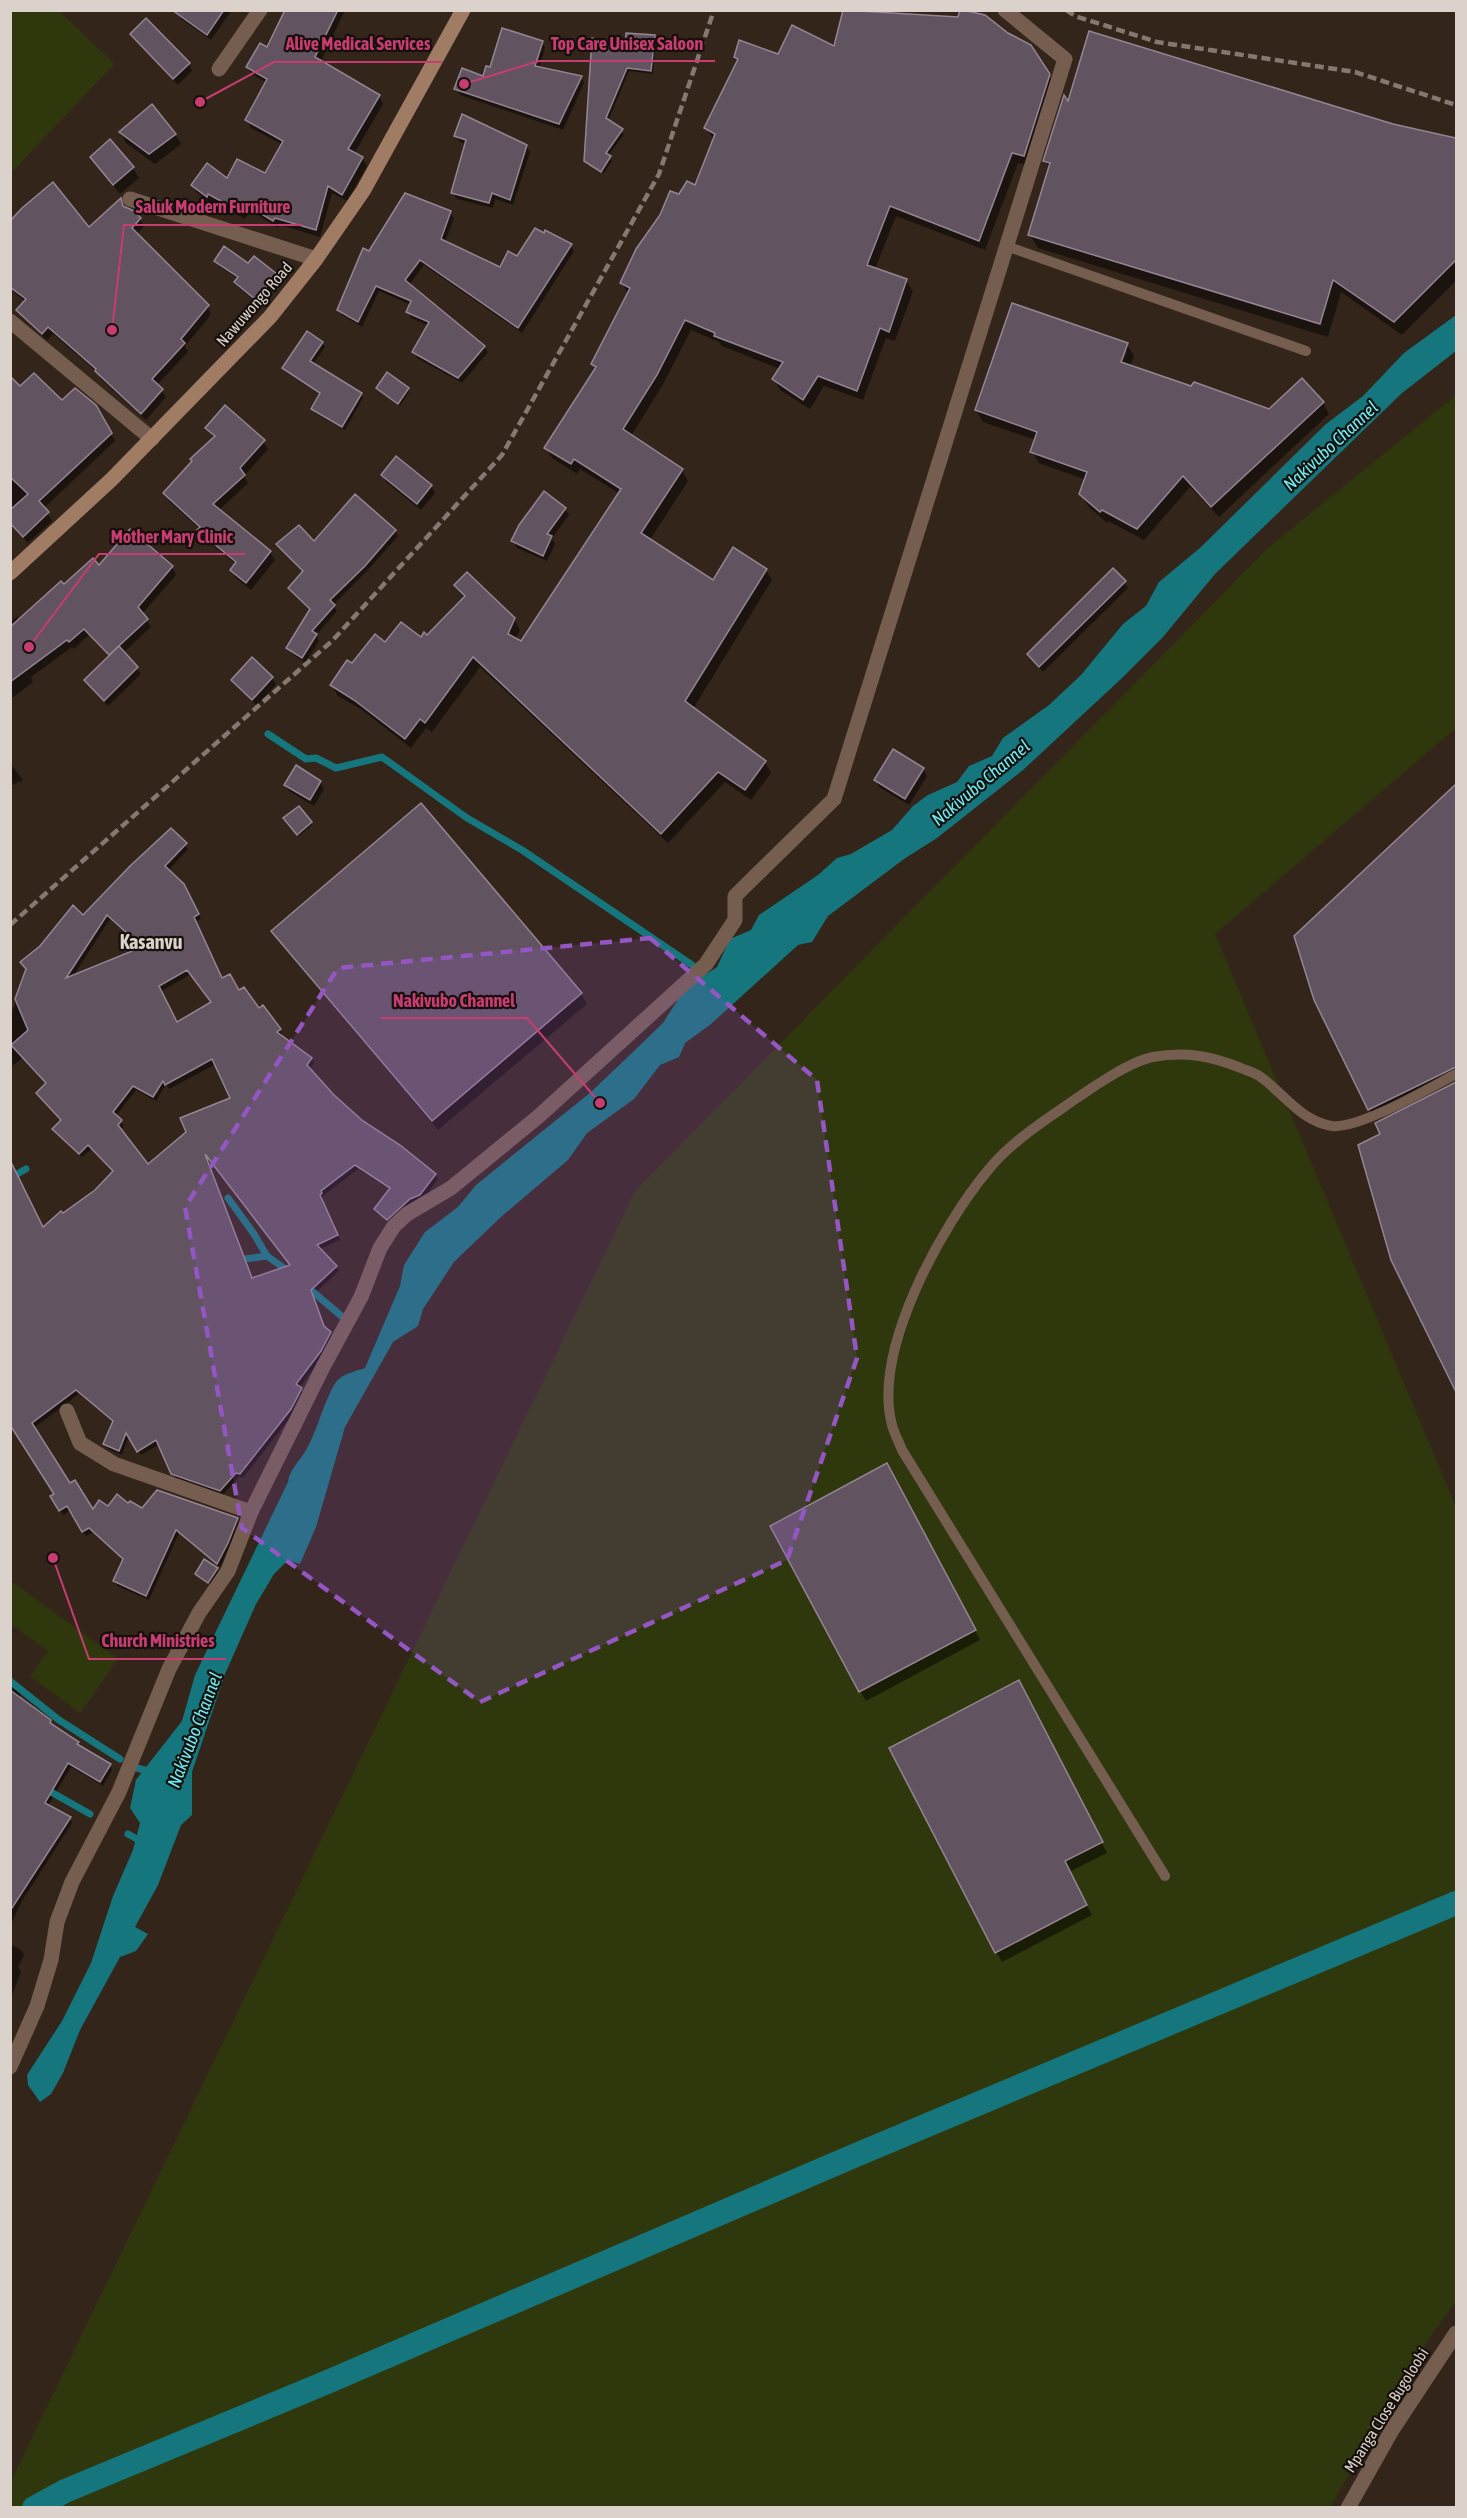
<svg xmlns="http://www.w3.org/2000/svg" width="1467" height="2518" font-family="'Asap Condensed',sans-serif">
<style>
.green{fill:#2f380c}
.water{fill:#15767d}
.shadow{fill:#0007;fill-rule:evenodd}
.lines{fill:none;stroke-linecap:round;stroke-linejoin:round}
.stream{stroke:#15767d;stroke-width:7}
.canal{stroke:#15767d;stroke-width:24}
.building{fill:#615360;stroke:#958594;stroke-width:1.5;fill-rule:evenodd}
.lane{stroke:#755e50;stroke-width:10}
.street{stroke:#755e50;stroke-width:15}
.secondary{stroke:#a07c65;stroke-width:15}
.rail{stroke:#857870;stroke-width:4.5;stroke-dasharray:9 4.5;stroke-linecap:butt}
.marked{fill:#9356c2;fill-opacity:0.2;stroke:#9356c2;stroke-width:4.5;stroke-dasharray:12 8;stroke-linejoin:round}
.labels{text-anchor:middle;stroke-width:4.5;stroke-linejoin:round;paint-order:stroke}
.street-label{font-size:16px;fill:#dcd2cc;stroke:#16100c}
.water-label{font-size:18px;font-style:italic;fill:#6decf6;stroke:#16100c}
.quarter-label{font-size:20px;font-weight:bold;fill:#dcd2cc;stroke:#16100c}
.leader{fill:none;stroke:#c73d72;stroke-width:2}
.callout-dot{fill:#c73d72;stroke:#16100c;stroke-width:2}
.callout-label{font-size:18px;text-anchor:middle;font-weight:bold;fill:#c73d72;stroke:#16100c;stroke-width:4.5;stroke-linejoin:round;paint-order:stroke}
</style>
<rect width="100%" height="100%" fill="#34251b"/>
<g class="green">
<polygon points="11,10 59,11 114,64 11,173"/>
<polygon points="1456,395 1456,728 1215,934 1456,1507 1456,2301 1426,2343 1330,2507 11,2508 10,2483 635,1191 1268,548"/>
<polygon points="11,1581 118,1659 80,1713 30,1676 48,1651 11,1624"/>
</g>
<path class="water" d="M1456,315v36l-54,42 -187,181 -52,63 -42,42 -98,91 -86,68 -33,21 -76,57 -16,26 -14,3 -87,79 -26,19 -6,14 -19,8 -26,34 -47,34 -19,27 -66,56 -48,46 -31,47 -5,17 -25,16 -48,85 -29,100 -16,37 -12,-4 -14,14 -18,30 -31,70 -33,98v43l-11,10 -23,60 -23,42 13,7 -12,17 -16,6 -40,73 -17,43 -12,21 -11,8 -12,-17 -1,-10 35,-54 29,-58 22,-67 20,-46 7,-27 -10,-15 6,-28 46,-59 13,-46 93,-193c1,-12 12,-21 18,-32 12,-20 18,-50 30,-68 6,-8 20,-11 29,-14l35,-82 4,-21 21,-33 33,-25 18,-22 115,-93 42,-40 30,-29 23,-36 31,-20 13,-28 21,-9 8,-15 59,-40 19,-17 14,-4 41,-24 21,-24 15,-11 29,-13 12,-16 23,-10 11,-18 46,-33 32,-30 42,-51 23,-18 13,-24 42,-35 125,-123 37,-28 41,-43z"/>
<g class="shadow">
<polygon points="179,10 232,10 211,40 181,19 178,13"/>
<polygon points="286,10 345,10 321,61 379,96 383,104 354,154 362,158 367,166 347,201 332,193 320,237 280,225 278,228 250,210 245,219 213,201 211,203 197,193 193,185 265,175 283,145 251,128 247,120 267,83 252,74 247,67 268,49"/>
<polygon points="654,36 656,40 653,74 629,71 608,121 624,134 608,156 612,161 604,173 585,161 627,49"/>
<polygon points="542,42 545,48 539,69 581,77 584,83 563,130 460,95 456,89 484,78 491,69"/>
<polygon points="835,48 1049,75 1055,86 1030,166 1018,163 985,250 896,216 875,269 906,281 913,291 895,341 886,338 863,400 824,386 810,409 780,390 774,379 780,369 722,346 719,342 691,330 662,386 631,436 682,470 688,481 650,540 713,582 766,570 772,580 693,709 765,762 771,773 751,800 725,782 668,843 480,667 432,732 426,728 411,748 362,710 338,696 332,686 352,665 385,645 427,637 464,598 456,585 514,619 520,630 515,640 522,643 620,494 580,469 577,474 552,458 546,448 595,370 592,364 628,294 622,283 680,196 696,187 714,140 706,128 738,62 735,57 778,56"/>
<polygon points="152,56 189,64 192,71 178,85"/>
<polygon points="1069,105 1393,126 1456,140 1456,281 1402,335 1341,292 1328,337 1038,248 1030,235 1050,169 1045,161"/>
<polygon points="121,133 175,134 181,144 155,164 126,143"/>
<polygon points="456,136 526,146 530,152 513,205 495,199 493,208 457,199 453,193 466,144 460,142"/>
<polygon points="91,158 133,168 139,178 120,194"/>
<polygon points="120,200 124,208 140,219 144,226 136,235 205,303 210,311 210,316 185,346 188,352 157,385 166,397 146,420 101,379 97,372 53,334 47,340 23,318 18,311 26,302 10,289 10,223 89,230"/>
<polygon points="450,213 454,218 445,242 500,269 518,258 571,245 574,251 522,333 424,265 409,285 484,347 488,352 462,383 417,358 414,352 429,326 411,318 408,312 411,305 379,291 362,327 342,315 339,310 370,253"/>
<polygon points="216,261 249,265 276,275 279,280 260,305 239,288 235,282 238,279 219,266"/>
<polygon points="322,343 325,347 313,364 361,394 363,398 345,430 315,413 313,409 321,395 286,372 284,368"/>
<path d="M1127,344l7,12 -4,11 139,43 54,-7 6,11 -110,103 -29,-30 -46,53 -36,-19 -1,2 -19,-17 -7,-12 5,-14 -47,-17 -7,-12 4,-11 -53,-18 -7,-12zM1124,351h3l-7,19 -3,-1z"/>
<polygon points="10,378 20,388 61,402 95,406 115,441 44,508 52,521 28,543 10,524"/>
<polygon points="378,388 408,389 409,392 400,406"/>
<polygon points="207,428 263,441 268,449 244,476 248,483 218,511 270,552 275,560 251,590 236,578 232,570 236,564 203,538 198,531 200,529 169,501 165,493 215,438"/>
<polygon points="396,458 431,486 435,493 421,510 386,482 383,476"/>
<polygon points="565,509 569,515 552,538 555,544 547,561 517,548 513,541"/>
<polygon points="395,531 398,536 367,571 333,605 337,611 316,635 319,641 305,663 291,653 287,648 311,610 290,588 304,573 278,545 314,544"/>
<polygon points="172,567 176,575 142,614 151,627 123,653 141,674 108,706 86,681 110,657 89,635 74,649 72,647 31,677 33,682 12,698 10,622 17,617 20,621 64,586 99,568"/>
<polygon points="1124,582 1128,588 1043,672 1028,654"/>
<polygon points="272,678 276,684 257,706 233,681"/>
<polygon points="10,763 23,780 10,786"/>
<polygon points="296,767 320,782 324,789 314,806 289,791 285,785"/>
<polygon points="923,769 927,776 909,805 879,787 876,780"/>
<polygon points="1456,786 1456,1078 1375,1119 1369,1109"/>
<polygon points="287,821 311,822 312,825 299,836"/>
<path d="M171,830l17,19 -20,22 20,21 13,27 -6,3 27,58 57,50 3,4 -2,2 31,23 3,4 -5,7 24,26 29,27 73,52 3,4 -15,21 -33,24 -15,-15 16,-19 -33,-21 -35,27 -2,4 19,40 -20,9 19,22 -27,25 12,32 9,9 -10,19 -24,32 5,6 -11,20 -50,64 -4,-1 -16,18 -48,-17 -15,-34 -19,11 -12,-19 -7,19 -14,-6 -3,-5 8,-22 -34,-28 -45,34 36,57 23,27 36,-6 13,4 95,9 3,5 -20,43 -41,-34 -30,67 -32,-14 -2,-5 9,-21 -31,-28 -7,4 -15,-26 -8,5 -11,-18 4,-3 -41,-65 -5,3v-263l33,60 53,-38 18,-19 -22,-23 -10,8 -26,-23 -2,-5 8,-8 -25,-27 10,-10 -24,-26 -13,9v-49l17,-48zM110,919l32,30 -70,29zM191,974l22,29 -36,21 -17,-32zM216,1064l16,35 -84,67 -28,-36 4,-4 -8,-10 20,-26 20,11 10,-17 3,5zM204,1153l87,113 -39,14z"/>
<polygon points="273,931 581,994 587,1004 438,1130 279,941"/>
<polygon points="1456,1084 1456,1388 1393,1259 1382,1135 1377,1124"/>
<polygon points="892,1475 980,1640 866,1701 860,1691"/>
<polygon points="217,1569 219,1572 210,1584 197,1574"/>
<polygon points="10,1686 18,1690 21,1695 19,1698 50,1721 53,1727 78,1743 80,1747 110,1765 112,1770 103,1786 71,1767 48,1806 70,1818 72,1823 22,1901 10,1926"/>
<polygon points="1024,1692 1107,1853 1069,1872 1092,1915 1002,1962 996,1952"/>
<polygon points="10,1944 21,1950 24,1955 18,1967 21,1972 10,2000"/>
</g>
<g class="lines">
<g class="stream">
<polyline points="268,734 306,759 316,758 336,768 382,757 467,818 522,850 692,965"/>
<polyline points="10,1178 26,1169"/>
<polyline points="228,1198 254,1234 267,1256"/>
<polyline points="236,1260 267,1256 291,1273"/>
<polyline points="306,1286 345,1319"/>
<polyline points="10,1681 59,1720 120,1759"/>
<polyline points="137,1768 152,1772"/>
<polyline points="44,1788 90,1814"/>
<polyline points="128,1834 144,1843"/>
</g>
<polyline class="canal" points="34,2508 65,2491 325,2383 856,2155 1456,1903"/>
</g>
<g class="building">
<polygon points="172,10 224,10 207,35"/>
<polygon points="285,10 338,10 315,57 380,95 348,149 363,157 342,195 328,186 316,230 275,218 273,221 245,204 241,212 208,194 207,197 191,185 207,163 227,178 237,159 265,173 283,141 245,120 267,79 246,67 260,43 267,47"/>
<polygon points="843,10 958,17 960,10 963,10 985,15 1008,33 1031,45 1050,74 1024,156 1012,153 979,241 890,206 867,265 907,279 889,332 880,328 857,391 818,376 803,400 772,379 783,362 714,336 715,333 685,320 657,375 623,429 683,469 641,533 713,580 733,547 767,569 685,701 766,761 745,790 718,772 661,834 473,657 425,723 420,719 405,739 354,700 330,685 347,660 352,663 375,634 385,642 401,622 421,637 424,632 427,635 465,596 454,585 467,572 515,618 508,634 521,641 621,489 574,459 571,464 544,448 596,367 591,364 630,288 620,283 636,249 660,215 670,191 679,194 687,181 695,185 715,134 704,128 738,59 734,57 739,40 778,54 792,25 834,46"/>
<polygon points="146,18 190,63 173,79 130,34"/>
<polygon points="502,28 543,41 535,66 582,76 559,124 454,89 462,68 483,76 486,66 490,67"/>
<polygon points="1089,31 1393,124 1456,138 1456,260 1394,322 1333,280 1320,324 1028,235 1050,163 1043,161 1064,95 1068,101"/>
<polygon points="626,33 655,35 651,71 627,68 606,118 623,129 606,153 611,156 601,172 584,161 592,38 625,47"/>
<polygon points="152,104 176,134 149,154 119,132"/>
<polygon points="462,114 527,145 510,200 492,193 489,203 451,193 466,140 454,136"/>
<polygon points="110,139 134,167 113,185 90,157"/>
<polygon points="53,182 89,227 121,198 123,206 134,211 141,218 132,228 209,305 181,339 185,343 152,379 163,389 141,414 95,371 96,369 48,327 42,334 16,310 26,299 10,287 10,221 22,208"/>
<polygon points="405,193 451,211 441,239 500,267 508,251 517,256 535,228 544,233 545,230 572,244 518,328 420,260 405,280 485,346 458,378 412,352 429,322 406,312 411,301 376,286 358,322 337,310 363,248 369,251"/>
<polygon points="224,246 248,263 254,256 277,274 256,300 234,282 238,277 214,261"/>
<polygon points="1012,303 1128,343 1121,362 1191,386 1194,382 1269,409 1302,378 1324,402 1211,507 1183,476 1137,529 1102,510 1100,512 1079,494 1087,472 1030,452 1037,432 975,410"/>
<polygon points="307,331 323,342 310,361 362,393 342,427 311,409 320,393 282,368"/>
<polygon points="387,372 409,388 398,404 376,388"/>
<polygon points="34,373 62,400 75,388 96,405 112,433 39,501 49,512 23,537 10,523 10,510 28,494 10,477 10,376 20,386"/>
<polygon points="225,405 265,440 240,468 245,475 213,504 271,551 246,583 230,570 236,562 197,530 200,527 163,493 192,461 190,459 215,436 205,428"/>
<polygon points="396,456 432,485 417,504 381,475"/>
<polygon points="544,491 566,508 547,534 552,536 543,556 511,541 519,525"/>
<polygon points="355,494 396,530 365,566 330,600 335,605 312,631 317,634 302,658 286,648 310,609 288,588 303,571 276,544 299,525 314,541"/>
<polygon points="130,529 173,566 138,607 148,619 109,655 84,629 69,642 67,640 10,682 10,627 61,581 64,584 93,558 99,565"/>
<polygon points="1113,568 1126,581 1039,667 1027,654"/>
<polygon points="119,646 138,667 104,701 84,680"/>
<polygon points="252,657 273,677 252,700 231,680"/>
<polygon points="893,749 924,768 905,799 874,780"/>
<polygon points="296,765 321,781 310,800 284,785"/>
<polygon points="1456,784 1456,1067 1368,1110 1314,1000 1294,936"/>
<polygon points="421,803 582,993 432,1121 271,931"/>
<polygon points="299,806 312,822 297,835 283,818"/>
<path d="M171,828l16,15 -22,23 19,18 15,30 -5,3 28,61 8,-4 9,16 5,-3 15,21 4,-3 18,24 -4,3 35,26 -5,7 27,30 29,26 37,24 36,29 -16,21 -10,4 -23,21 -13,-11 16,-21 -35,-23 -34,26 1,2 -2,2 18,40 -21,10 20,21 -26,24 13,36 7,6 -10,19 -25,33 6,4 -11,21 -51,65 -4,-1 -16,18 -49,-17 -15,-34 -19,12 -11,-19 -7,18 -16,-7 10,-23 -37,-31 -44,33 38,60 5,-3 18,29 6,-9 9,6 9,-12 11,9 2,-2 12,7 15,-18 81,28 -10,25 -11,21 -41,-34 -30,66 -33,-15 10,-22 -34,-31 -7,4 -15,-26 -8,5 -9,-15 4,-2 -44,-69v-265l33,67 18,-16 2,2 32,-23 18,-19 -25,-26 -9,9 -27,-25 9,-9 -25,-27 10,-10 -35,-38 17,-15 -13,-31 11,-30 -6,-7 20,-16 33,-41 10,10 47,-49zM107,915l35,32 -76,31zM187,970l24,32 -34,20 -18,-36zM212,1059l18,39 -50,20 6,14 -38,32 -30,-39 4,-5 -9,-8 20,-26 20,11 10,-16 2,4zM205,1154l85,111 -38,13z"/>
<polygon points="1456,1082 1456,1392 1391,1260 1358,1145 1380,1134 1375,1123"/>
<polygon points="887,1463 976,1630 859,1692 770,1526"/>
<polygon points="204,1559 218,1568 208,1583 195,1574"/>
<polygon points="1019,1680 1103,1842 1065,1861 1087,1905 995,1953 889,1748"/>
<polygon points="10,1690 51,1720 50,1723 79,1742 77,1744 111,1764 100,1782 68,1763 45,1803 71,1817 10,1911"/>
</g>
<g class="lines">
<g class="lane">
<polyline points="1006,246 1306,351"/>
<path d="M1165,1876l-263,-426c-3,-8 -8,-17 -10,-25 -20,-75 50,-200 97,-256 24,-29 58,-50 88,-71 19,-13 54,-37 76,-41 32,-6 58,-1 88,11 7,3 15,5 21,10 22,16 40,44 70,48 28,3 97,-38 124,-52"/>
</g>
<g class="street">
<polyline points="219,69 260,10"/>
<polyline points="130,199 316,259"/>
<polyline points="10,321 152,439"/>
<polyline points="67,1411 80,1443 114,1464 251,1512"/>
<polyline points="10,2067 37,2006 51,1960 57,1922 72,1882 119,1792 169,1669 199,1613 228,1571 251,1512 323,1367 361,1297 380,1248 394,1226 407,1214 451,1188 539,1116 706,964 735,920 735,896 834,799 1065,59 1005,10"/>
<polyline points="1348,2508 1392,2430 1456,2333"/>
</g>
<polyline class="secondary" points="10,573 112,479 270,317 316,259 363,191 463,10"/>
<g class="rail">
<polyline points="1066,10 1075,16 1157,42 1355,72 1456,105"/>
<polyline points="10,925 332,641 502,455 659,174 714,10"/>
</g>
</g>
<path class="marked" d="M650,938l167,142 40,278 -70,202 -307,142 -238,-174 -57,-321 153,-239z"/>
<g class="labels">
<g class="street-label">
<text transform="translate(254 304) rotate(-49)" y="6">Nawuwongo Road</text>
<text transform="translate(1386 2410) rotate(-58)" y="6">Mpanga Close Bugoloobi</text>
</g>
<g class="water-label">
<text transform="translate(1331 446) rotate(-43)" y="6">Nakivubo Channel</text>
<text transform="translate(981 783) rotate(-40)" y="6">Nakivubo Channel</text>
<text transform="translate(195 1730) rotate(-69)" y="6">Nakivubo Channel</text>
</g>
<g class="quarter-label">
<text x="151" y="949">Kasanvu</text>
</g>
</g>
<path class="leader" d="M464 84L539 61H715M200 102L274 62H442M112 330L124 225H302M29 647L99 554H245M600 1103L527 1018H381M53 1558L89 1659H226"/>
<g class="callout-dot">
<circle cx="464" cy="84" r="6"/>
<circle cx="200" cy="102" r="6"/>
<circle cx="112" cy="330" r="6"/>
<circle cx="29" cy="647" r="6"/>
<circle cx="600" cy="1103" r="6"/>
<circle cx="53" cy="1558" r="6"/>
</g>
<g class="callout-label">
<text x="627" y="50">Top Care Unisex Saloon</text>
<text x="358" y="50">Alive Medical Services</text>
<text x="213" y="213">Saluk Modern Furniture</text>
<text x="172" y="543">Mother Mary Clinic</text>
<text x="454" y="1007">Nakivubo Channel</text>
<text x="158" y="1647">Church Ministries</text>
</g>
<rect width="1467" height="2518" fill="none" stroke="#dcd2cc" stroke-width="24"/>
</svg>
